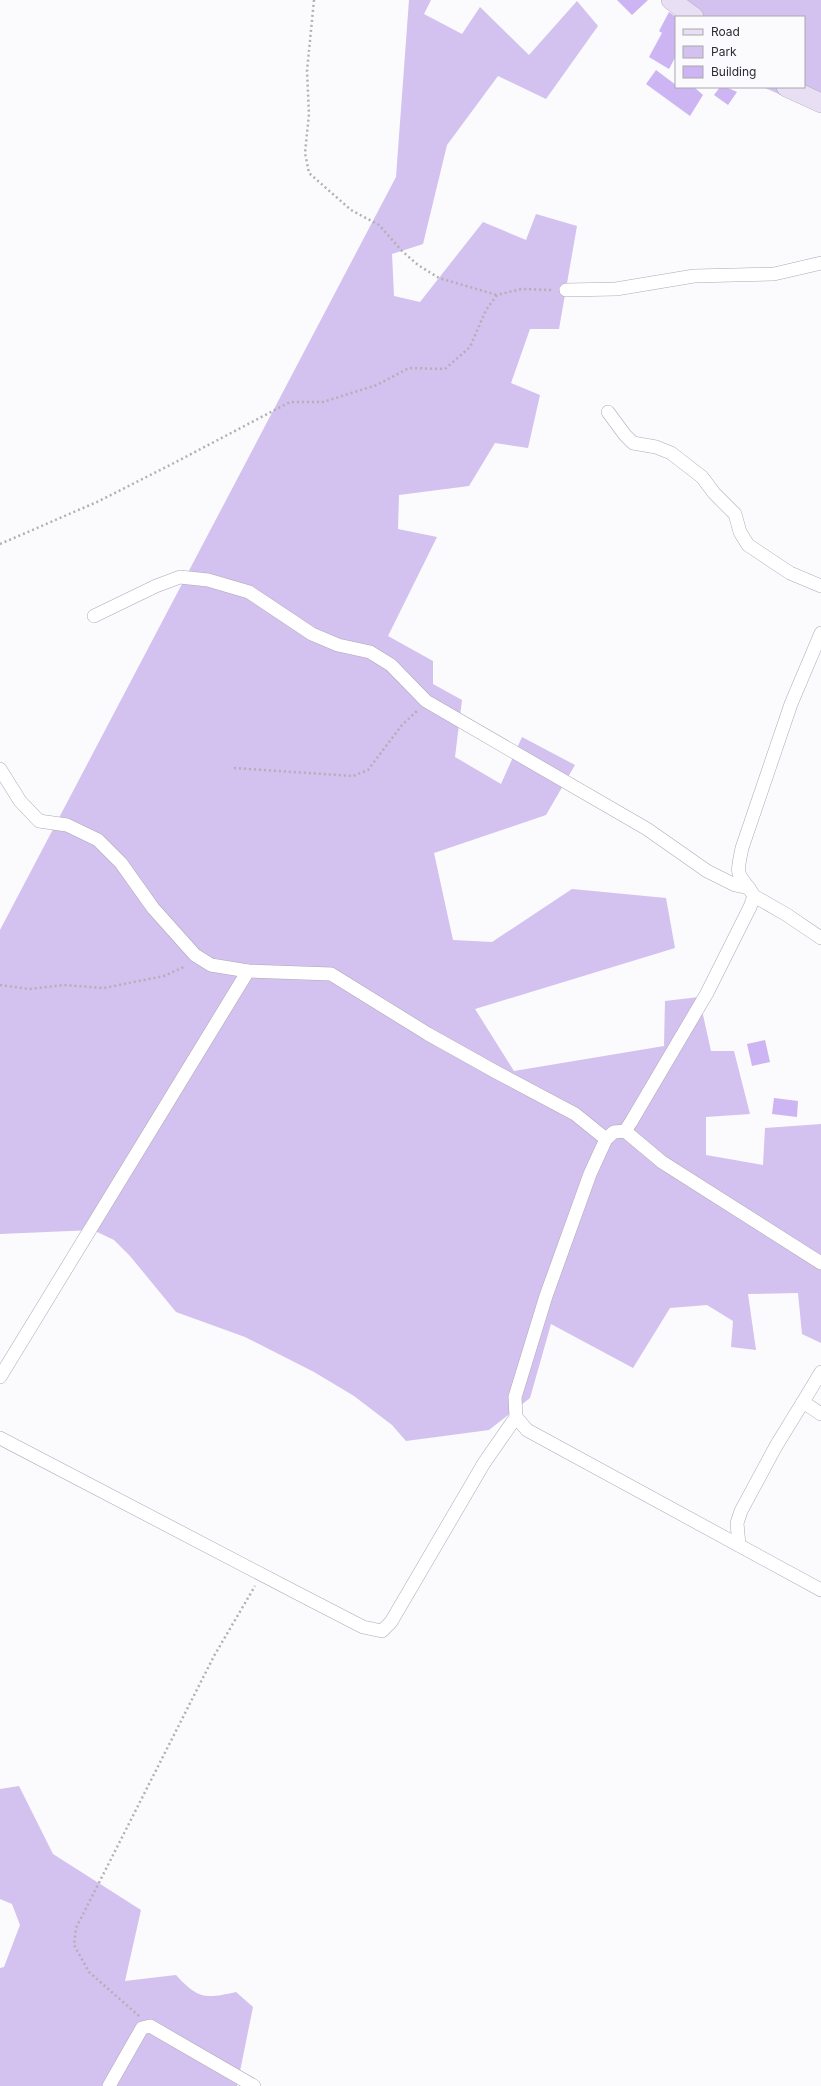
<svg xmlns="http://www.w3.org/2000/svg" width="821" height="2086" font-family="Inter,sans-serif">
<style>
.green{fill:#d3c1ef}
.building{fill:#cdb4f2}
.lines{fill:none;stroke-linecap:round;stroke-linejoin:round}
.street-casing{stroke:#aea9b7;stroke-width:14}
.secondary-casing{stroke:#aea9b7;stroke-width:20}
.path{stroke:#b2b0b4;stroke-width:2.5;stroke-dasharray:2 3;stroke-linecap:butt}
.street{stroke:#fff;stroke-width:13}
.secondary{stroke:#e8dff5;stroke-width:19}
</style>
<rect width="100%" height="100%" fill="#fbfafd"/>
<g class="green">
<polygon points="409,0 431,0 424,14 462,34 480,7 529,55 577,1 598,26 546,99 498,76 447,145 423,244 392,254 394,296 420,302 483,222 526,240 536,214 577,226 559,329 530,329 511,383 540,395 528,448 495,443 469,486 399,495 398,529 437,537 388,636 433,661 433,684 462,700 455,757 501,784 522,737 575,765 546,815 434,853 453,940 492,942 572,889 666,898 675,948 475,1009 514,1071 664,1046 665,1001 699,997 711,1051 734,1051 750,1114 706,1117 706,1155 763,1165 765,1128 821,1124 821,1343 802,1334 798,1293 748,1294 756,1350 731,1347 733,1321 707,1305 670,1308 633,1368 551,1324 530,1398 489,1430 406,1441 392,1425 354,1396 314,1372 245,1337 176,1312 130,1256 114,1240 93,1230 0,1234 0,930 396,177"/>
<polygon points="665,0 821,0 821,112 765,88 804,87 804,17 693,17"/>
<path d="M19,1786l34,68 88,56 -16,71 51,-6c22,24 29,24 60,17l17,15 -16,79h-237v-118l4,-1 16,-42 -8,-21 -12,-5v-110z"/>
</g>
<g class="building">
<polygon points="617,0 648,0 632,15"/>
<polygon points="669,12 676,17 676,56 669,69 649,57 662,33 659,31"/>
<polygon points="656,70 676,85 676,87 694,87 703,95 690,116 646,84"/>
<polygon points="720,87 726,87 737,92 728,105 714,95"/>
<polygon points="765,1040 770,1062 752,1066 747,1044"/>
<polygon points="774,1098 798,1101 797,1117 772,1114"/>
</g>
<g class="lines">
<g class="street-casing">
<g id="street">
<polyline points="566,290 616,289 694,276 774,274 821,263"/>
<polyline points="608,412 625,435 633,443 656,447 671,453 702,477 714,493 735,514 740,532 748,545 790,573 821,586"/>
<polyline points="94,616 156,586 180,577 208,580 249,592 312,634 338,645 370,652 391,665 426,701 647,829 707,871 735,885 749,888"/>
<polyline points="0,769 20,801 39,821 67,825 98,840 121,863 153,908 195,955 211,965 248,971 331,974 428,1034 496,1072 575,1114 606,1139"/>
<polyline points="754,896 787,915 821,938"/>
<polyline points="625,1131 662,1162 821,1263"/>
<polyline points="0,1377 248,971"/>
<polyline points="803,1402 821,1372"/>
<polyline points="516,1417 527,1430 821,1590"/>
<path d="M0,1438l299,156 64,33 19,4 9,-9 93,-159 32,-46 -1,-20 31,-101 44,-122 16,-35 8,-7 11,-1 6,-9 76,-129 43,-86 4,-11c-16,-26 -19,-15 -12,-48l49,-144 30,-71"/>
<polyline points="739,1545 737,1523 741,1511 776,1446 803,1402 821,1414"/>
<polyline points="109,2086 142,2028 150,2026 254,2086"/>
</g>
</g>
<g class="secondary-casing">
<g id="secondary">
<polyline points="671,0 694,17"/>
<polyline points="786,87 821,103"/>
</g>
</g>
<g class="path">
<polyline points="314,0 307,71 309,114 305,153 309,173 351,210 379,225 402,251 418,265 439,278 497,295"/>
<polyline points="0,544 97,502 174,463 290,402 323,402 377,385 409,368 445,369 470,347 486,310 497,295 521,289 553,290"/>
<polyline points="234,768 353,776 368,770 402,725 418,710"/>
<polyline points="0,985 29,989 64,985 104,988 164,976 186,966"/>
<polyline points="139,2016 89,1972 74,1945 76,1928 214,1656 255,1586"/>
</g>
<use href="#street" class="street"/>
<use href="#secondary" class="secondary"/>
</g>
<rect x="675" y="16" width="130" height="72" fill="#fbfafd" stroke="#a9a8ac"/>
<rect x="683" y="29" width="20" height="6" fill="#e8dff5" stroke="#a9a8ac"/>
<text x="711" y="36" font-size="12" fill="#2e2c32">Road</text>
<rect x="683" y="46" width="20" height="12" fill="#d3c1ef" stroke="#a9a8ac"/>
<text x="711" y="56" font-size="12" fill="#2e2c32">Park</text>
<rect x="683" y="66" width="20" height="12" fill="#cdb4f2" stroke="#a9a8ac"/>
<text x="711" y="76" font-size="12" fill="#2e2c32">Building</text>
</svg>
